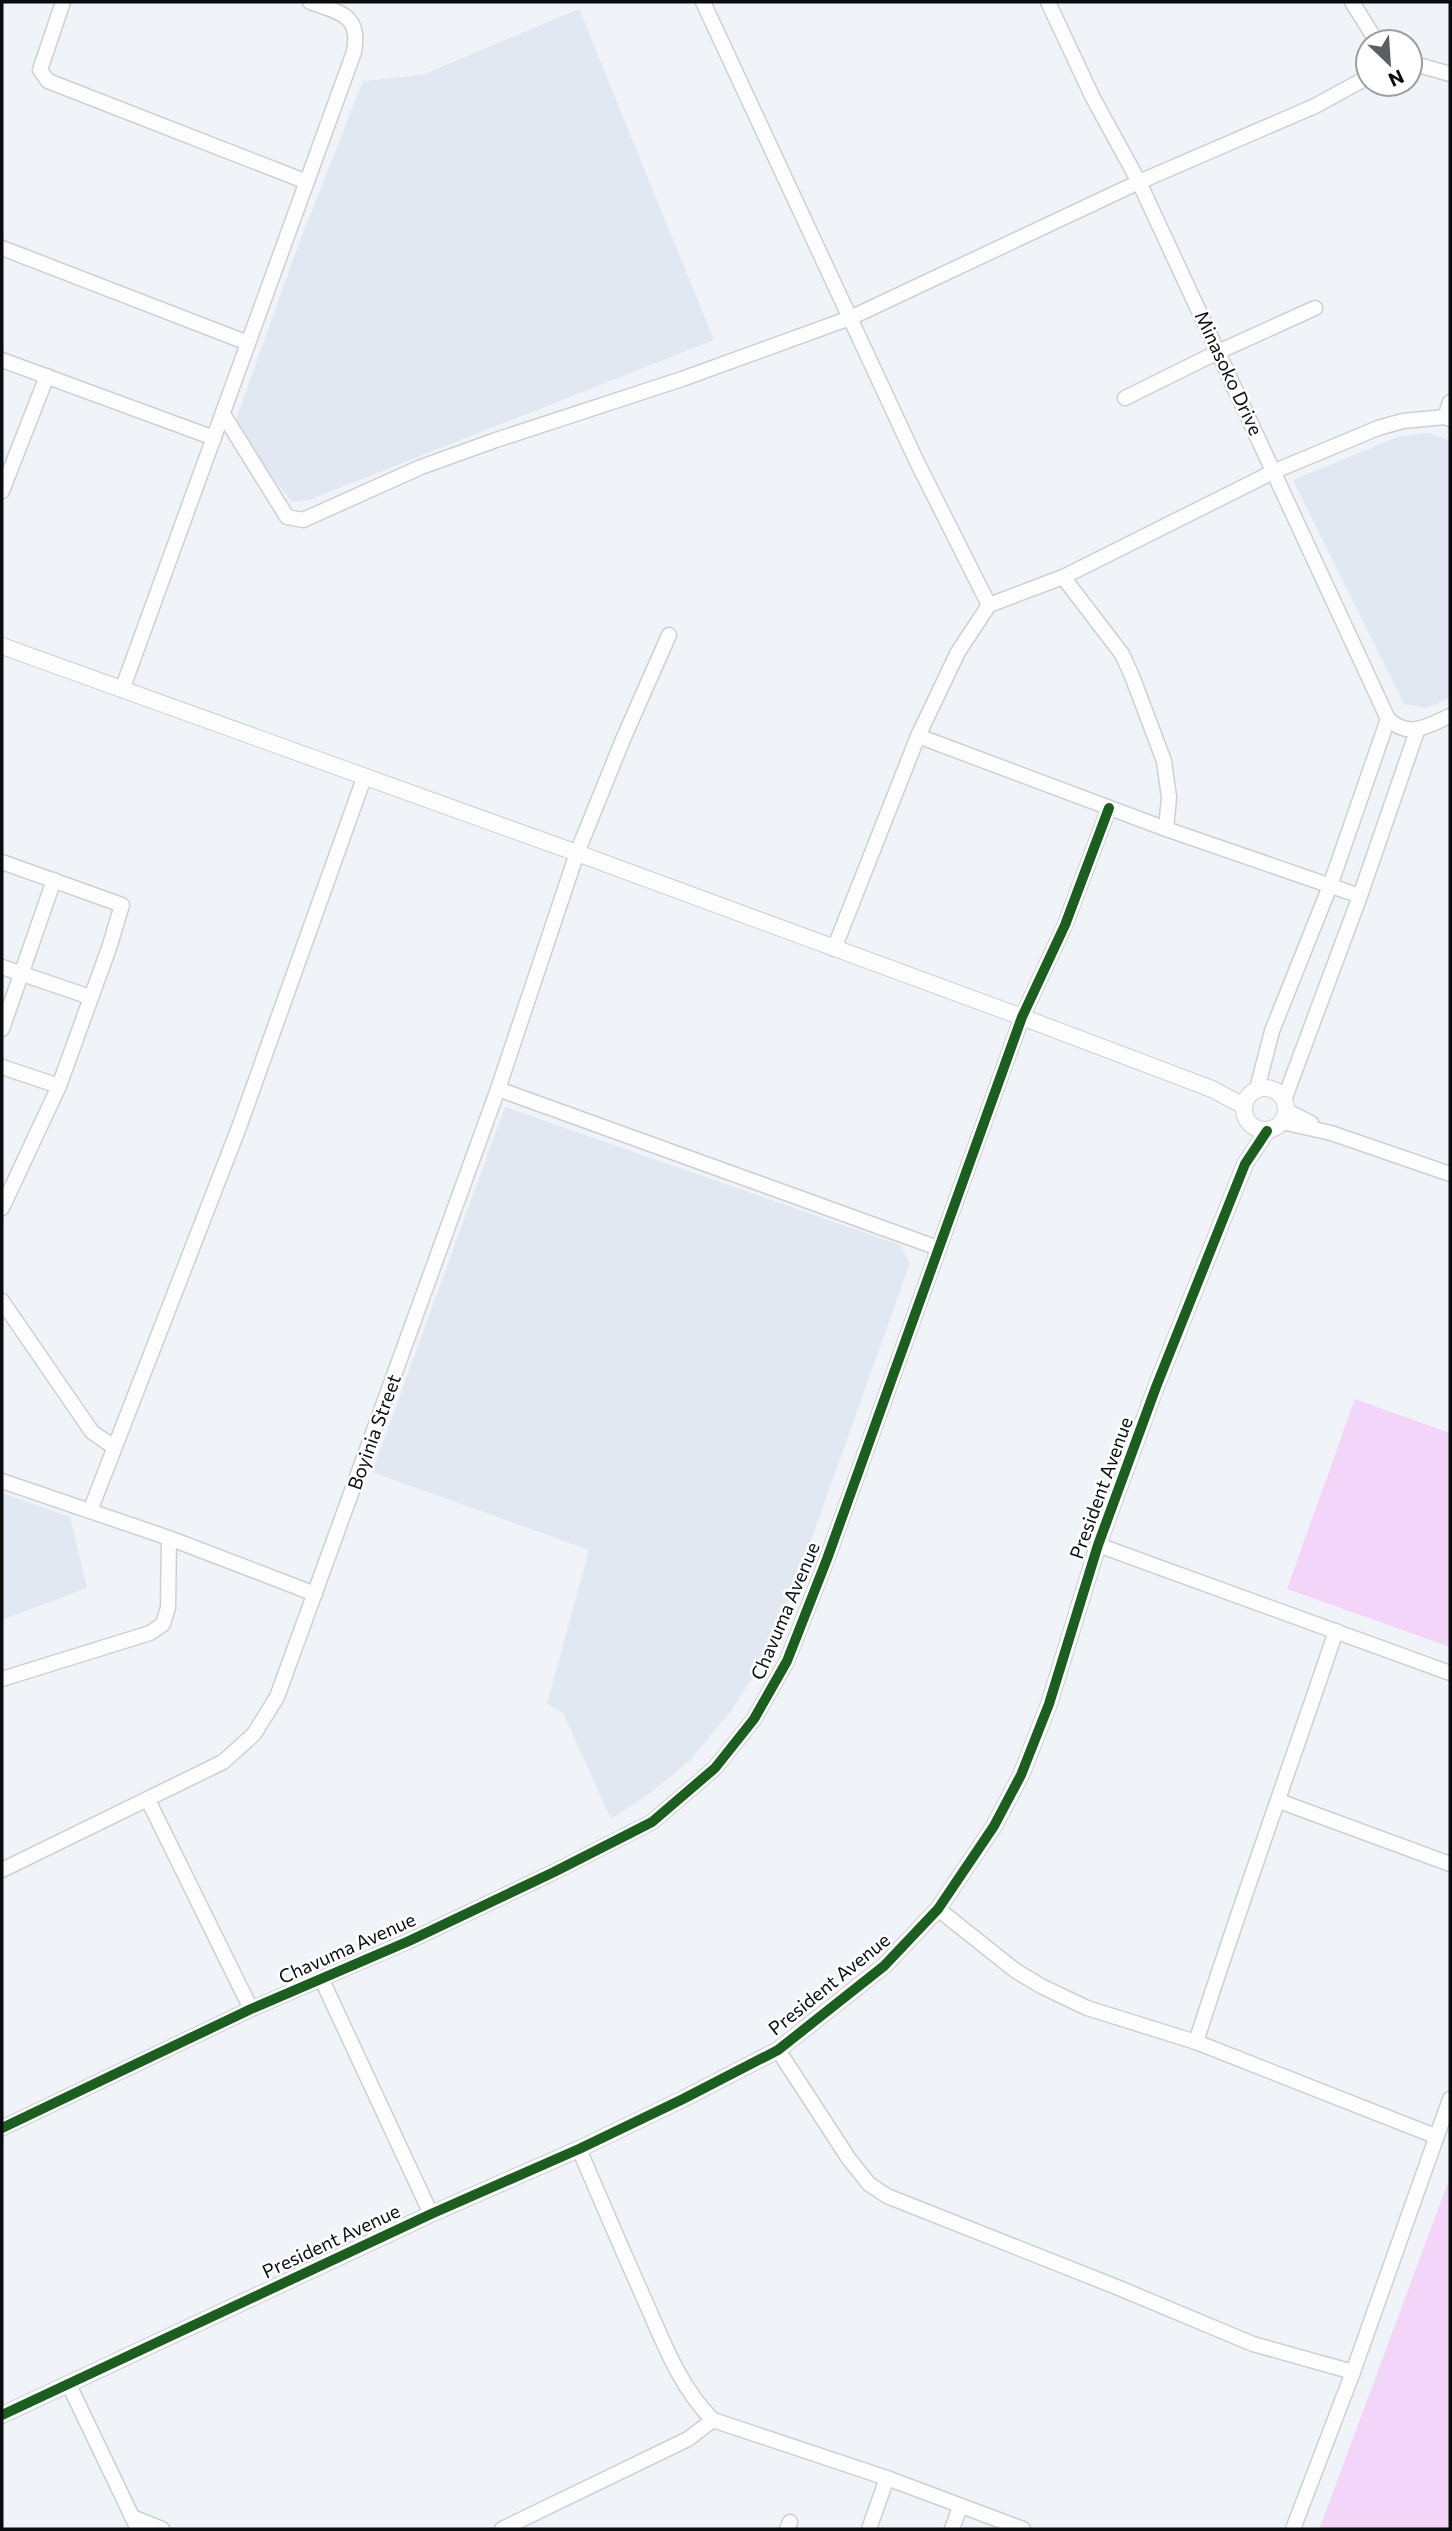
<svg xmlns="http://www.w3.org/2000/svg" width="1452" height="2531" font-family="Commissioner,sans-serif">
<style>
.built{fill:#e2e8f2}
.green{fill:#f3d5fa}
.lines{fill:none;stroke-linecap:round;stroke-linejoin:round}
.minor-casing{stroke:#cdd0d3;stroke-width:17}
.tertiary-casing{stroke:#cdd0d3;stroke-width:18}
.minor{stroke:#fdfdfe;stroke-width:14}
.tertiary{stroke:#fdfdfe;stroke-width:16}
.cycleway-casing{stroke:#fff;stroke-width:15}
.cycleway{stroke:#1b5e20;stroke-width:10}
.labels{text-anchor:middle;stroke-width:5;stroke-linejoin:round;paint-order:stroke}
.street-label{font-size:19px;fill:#0a0c0f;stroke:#fff}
</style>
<rect width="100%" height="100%" fill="#f0f4f8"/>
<g class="built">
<polygon points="579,9 714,340 309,500 292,502 233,428 296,251 363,81 422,75"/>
<polygon points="1430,433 1450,441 1450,698 1427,708 1404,704 1293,480 1400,436"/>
<polygon points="505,1107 900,1245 910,1263 784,1616 760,1665 731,1711 690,1760 649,1794 611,1819 563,1713 547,1704 589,1550 372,1472"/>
<polygon points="2,1493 70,1517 87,1588 2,1620"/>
</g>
<g class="green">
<polygon points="1355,1399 1450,1433 1450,1647 1287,1589"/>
<polygon points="1450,2177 1450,2529 1319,2529 1326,2511"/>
</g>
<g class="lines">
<g class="minor-casing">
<g id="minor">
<polyline points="63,2 40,70 48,81 307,182"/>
<polyline points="703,2 917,462 989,605 958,652 918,736 834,949"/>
<path d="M1048,2l45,96 46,84 249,537c21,20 39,7 62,-3"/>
<polyline points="1352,2 1377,42"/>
<polyline points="1410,68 1422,66 1450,74"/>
<polyline points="2,248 248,343"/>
<polyline points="2,360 214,438"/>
<polyline points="1125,398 1218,352 1315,308"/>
<polyline points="223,414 287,517 303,520 421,467 496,440 682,379 850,318 1139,182 1315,106 1368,77"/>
<polyline points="1445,417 1450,402"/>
<polyline points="2,491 47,376"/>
<polyline points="1063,577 1122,654 1132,676 1164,761 1169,797 1166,829"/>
<polyline points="989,605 1063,577 1275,471 1378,428 1403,421 1445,417 1450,419"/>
<path d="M122,690l232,-638c7,-38 -14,-39 -44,-50"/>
<polyline points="918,736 1166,829 1360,896"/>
<polyline points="2,862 122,905 109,948 59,1086 2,1208"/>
<polyline points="2,967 90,997"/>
<polyline points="2,1029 54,880"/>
<polyline points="2,1067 59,1086"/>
<polyline points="498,1089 938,1248"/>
<polyline points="1257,1089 1272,1031 1330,886 1388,719"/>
<polyline points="1284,1100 1360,896 1417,731"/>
<polyline points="1287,1111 1311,1123"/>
<polyline points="1282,1122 1331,1133 1450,1174"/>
<polyline points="2,1301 92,1432 114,1447"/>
<polyline points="2,1481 169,1538 315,1594"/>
<polyline points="90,1511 238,1130 364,778"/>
<polyline points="1098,1545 1450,1673"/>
<polyline points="2,1679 150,1633 163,1624 168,1608 169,1538"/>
<polyline points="148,1800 251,2009"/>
<polyline points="1279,1801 1450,1864"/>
<polyline points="2,1870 223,1762 254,1734 277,1697 498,1089 577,853 624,737 669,635"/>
<polyline points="938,1909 1016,1971 1041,1986 1087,2008 1196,2042 1435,2136"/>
<polyline points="322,1980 431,2214"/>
<path d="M1196,2042c44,-138 94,-274 140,-411"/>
<polyline points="778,2050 849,2159 869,2184 887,2196 1119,2288 1253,2344 1353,2372"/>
<polyline points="2,2128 251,2009 409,1941 554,1872 652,1822 715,1768 754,1719 787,1661 827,1559 1022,1017 1065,925 1109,808"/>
<path d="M579,2149c22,51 44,103 67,154 18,41 35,86 67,117l174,58 136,51"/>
<polyline points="69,2385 138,2529"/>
<polyline points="132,2517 162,2529"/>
<polyline points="502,2529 688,2439 713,2420"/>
<polyline points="787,2529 790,2522"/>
<polyline points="869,2529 887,2478"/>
<polyline points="952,2529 960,2507"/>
<polyline points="1293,2529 1353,2372 1450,2099"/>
</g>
</g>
<g class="tertiary-casing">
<g id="tertiary">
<polyline points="2,646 577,853 1022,1017 1212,1089 1244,1106"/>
<circle cx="1265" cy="1109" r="21"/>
<polyline points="2,2415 431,2214 579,2149 683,2099 778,2050 884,1966 938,1909 994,1826 1021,1775 1049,1704 1098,1545 1156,1387 1245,1164 1267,1131"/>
</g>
</g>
<use href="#minor" class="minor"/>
<use href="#tertiary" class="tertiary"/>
<g class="cycleway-casing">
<g id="cycleway">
<polyline points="2,2128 251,2009 409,1941 554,1872 652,1822 715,1768 754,1719 787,1661 827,1559 1022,1017 1065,925 1109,808"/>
<polyline points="2,2415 431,2214 579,2149 683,2099 778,2050 884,1966 938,1909 994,1826 1021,1775 1049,1704 1098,1545 1156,1387 1245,1164 1267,1131"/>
</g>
</g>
<use href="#cycleway" class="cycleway"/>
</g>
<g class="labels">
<g class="street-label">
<text transform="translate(1229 373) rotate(65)" y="7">Minasoko Drive</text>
<text transform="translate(374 1432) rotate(-70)" y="7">Boyinia Street</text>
<text transform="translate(1101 1488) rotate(-70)" y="7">President Avenue</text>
<text transform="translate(785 1611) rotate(-67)" y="7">Chavuma Avenue</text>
<text transform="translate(347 1948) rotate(-24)" y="7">Chavuma Avenue</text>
<text transform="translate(829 1984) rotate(-39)" y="7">President Avenue</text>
<text transform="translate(331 2241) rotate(-25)" y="7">President Avenue</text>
</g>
</g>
<rect width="1452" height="2531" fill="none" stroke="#0a0c0f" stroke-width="7"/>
<g transform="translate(1389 63) rotate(155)"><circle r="33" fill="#ffffff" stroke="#9d9e9f" stroke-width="2"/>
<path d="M0-5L12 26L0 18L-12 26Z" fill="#5a5d61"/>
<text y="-10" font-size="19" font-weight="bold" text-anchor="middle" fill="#0a0c0f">N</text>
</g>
</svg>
